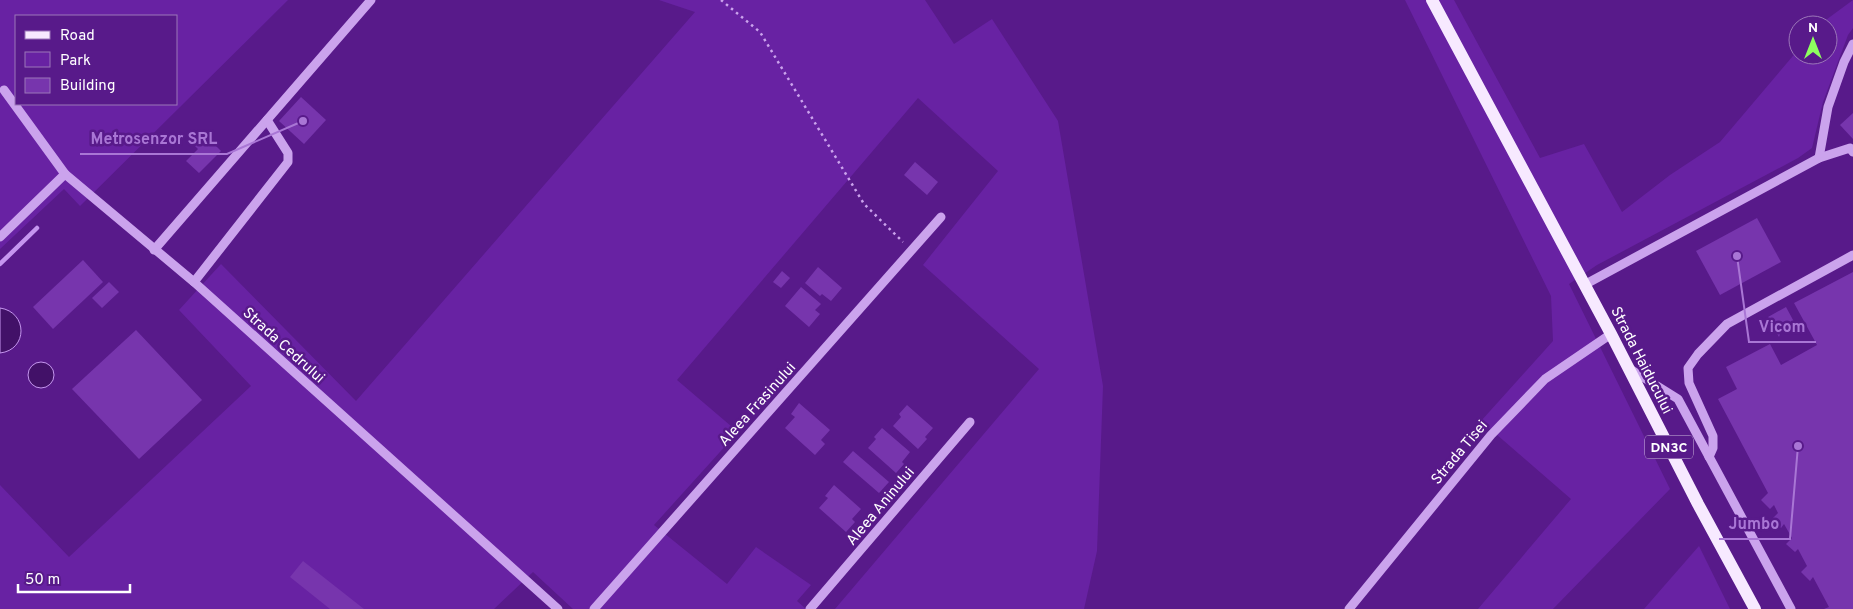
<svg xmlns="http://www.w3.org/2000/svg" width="1853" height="609" font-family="Overpass,sans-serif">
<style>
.green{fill:#6822a3;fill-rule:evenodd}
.water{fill:#421168;stroke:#c596ef}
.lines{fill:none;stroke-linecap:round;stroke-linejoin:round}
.stream{stroke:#c596ef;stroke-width:4.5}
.building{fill:#7735ad}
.path{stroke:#cba3ed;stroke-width:2.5;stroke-dasharray:2.5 4;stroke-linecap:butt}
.minor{stroke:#cba3ed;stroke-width:9}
.major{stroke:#f7e9ff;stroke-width:12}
.labels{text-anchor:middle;stroke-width:5;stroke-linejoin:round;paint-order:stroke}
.shield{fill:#581a8a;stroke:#cdbadc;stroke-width:1}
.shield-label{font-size:14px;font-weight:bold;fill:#fff}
.street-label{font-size:15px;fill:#fff;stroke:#581a8a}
.leader{fill:none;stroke:#a976d5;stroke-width:2}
.callout-dot{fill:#a976d5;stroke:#581a8a;stroke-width:2}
.callout-label{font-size:16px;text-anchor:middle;font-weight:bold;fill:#a976d5;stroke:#581a8a;stroke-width:5;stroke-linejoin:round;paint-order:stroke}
</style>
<rect width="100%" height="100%" fill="#581a8a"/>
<g class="green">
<path d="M0,0h288l-208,206 -16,-17 -64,60zM16,16h160v88h-160z"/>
<polygon points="659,0 925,0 954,44 992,19 1058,121 1103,386 1097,551 1084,609 835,609 1039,369 923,265 998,171 918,98 677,380 738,432 654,525 727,584 756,547 811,585 797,601 806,609 573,609 533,572 494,609 0,609 0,485 69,557 251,386 179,310 221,264 356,401 695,12"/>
<polygon points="1405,0 1454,0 1540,158 1584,144 1622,212 1670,175 1720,142 1798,50 1798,55 1828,55 1828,25 1819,25 1853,0 1853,28 1848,35 1823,102 1812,148 1798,158 1597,265 1569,284 1670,489 1553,609 1478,609 1571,499 1481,421 1553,341 1551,296"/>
<polygon points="1699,546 1730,609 1644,609"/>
</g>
<g class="water">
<path d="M0,308c28,4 28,42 0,45z"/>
<circle cx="41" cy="375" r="13"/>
</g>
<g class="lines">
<polyline class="stream" points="0,264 37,228"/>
</g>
<g class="building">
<polygon points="301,97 326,120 304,144 279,121"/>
<polygon points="1853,113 1853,139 1840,125"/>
<polygon points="202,132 221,151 199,173 186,161 198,149 191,142"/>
<polygon points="915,162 938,182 927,195 904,175"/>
<polygon points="1757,218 1781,262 1720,295 1696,251"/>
<polygon points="83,260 103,282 53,329 33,307"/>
<polygon points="818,267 842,288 831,301 822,294 820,296 805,283"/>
<polygon points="782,271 790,278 781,288 773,282"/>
<polygon points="1853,272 1853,609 1824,609 1829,607 1813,577 1810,581 1801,572 1807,566 1798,549 1795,552 1786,544 1792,538 1784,524 1781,528 1772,519 1778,513 1774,505 1770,509 1761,500 1768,493 1718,399 1737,389 1726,367 1770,344 1781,365 1817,345 1794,303"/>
<polygon points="109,282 119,292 102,308 92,298"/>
<polygon points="801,287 821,304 815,310 820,314 809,327 785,306"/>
<polygon points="1786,307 1799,331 1796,333 1790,327 1785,327 1781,331 1779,337 1768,317"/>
<polygon points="136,330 202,400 139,459 72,389"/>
<polygon points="799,403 830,430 821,440 825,444 815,455 785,428 795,417 791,414"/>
<polygon points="907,405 933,428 925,437 927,439 918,449 893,426 901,417 899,414"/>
<polygon points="882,428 910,452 902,462 904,464 896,473 868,448 876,439 874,437"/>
<polygon points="853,451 889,482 879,493 843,462"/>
<polygon points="834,485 861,509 852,519 855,522 846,532 819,508 828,498 825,496"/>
<polygon points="303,561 364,609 330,609 290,577"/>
</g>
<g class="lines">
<polyline class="path" points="721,0 760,32 864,204 903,242"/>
<g class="minor">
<polyline points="4,90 65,174 194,282 558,609"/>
<polyline points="1819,158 1828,107 1844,62 1853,44"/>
<polyline points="0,237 65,174"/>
<polyline points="154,250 371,0"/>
<polyline points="194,282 288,162 288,153 267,120"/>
<polyline points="1584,285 1819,158 1850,148 1853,152"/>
<polyline points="1630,369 1678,399 1791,609"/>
<polyline points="1709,457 1713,448 1713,436 1689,383 1688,368 1698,354 1727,324 1853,255"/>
<polyline points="594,609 941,217"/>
<polyline points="810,609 970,422"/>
<polyline points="1349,609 1491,435 1545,379 1611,334"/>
</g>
<polyline class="major" points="1432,0 1611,334 1698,504 1755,609"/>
</g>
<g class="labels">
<rect class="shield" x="1645" y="435.5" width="48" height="23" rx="4"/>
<g class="shield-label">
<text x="1669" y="452">DN3C</text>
</g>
<g class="street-label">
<text transform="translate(284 345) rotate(42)" y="5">Strada Cedrului</text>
<text transform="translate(1642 360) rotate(63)" y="5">Strada Haiducului</text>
<text transform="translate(757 404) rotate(-48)" y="5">Aleea Frasinului</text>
<text transform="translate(1459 452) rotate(-50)" y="5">Strada Tisei</text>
<text transform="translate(880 506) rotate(-50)" y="5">Aleea Aninului</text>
</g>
</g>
<path class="leader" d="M303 121L227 154H80M1737 256L1749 342H1816M1798 446L1790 539H1719"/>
<g class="callout-dot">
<circle cx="303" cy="121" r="5"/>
<circle cx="1737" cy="256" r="5"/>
<circle cx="1798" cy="446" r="5"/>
</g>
<g class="callout-label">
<text x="154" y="144">Metrosenzor SRL</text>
<text x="1782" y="332">Vicom</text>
<text x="1754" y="529">Jumbo</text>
</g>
<rect x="15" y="15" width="162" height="90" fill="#581a8a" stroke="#9b76b9"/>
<rect x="25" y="31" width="25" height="8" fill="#f7e9ff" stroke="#9b76b9"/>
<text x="60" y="40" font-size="15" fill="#ffffff">Road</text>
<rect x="25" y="52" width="25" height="15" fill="#6822a3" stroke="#9b76b9"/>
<text x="60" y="65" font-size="15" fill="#ffffff">Park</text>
<rect x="25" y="78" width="25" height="15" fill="#7735ad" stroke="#9b76b9"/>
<text x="60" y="90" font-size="15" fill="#ffffff">Building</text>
<g transform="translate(1813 40)"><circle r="24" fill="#581a8a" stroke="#9b76b9"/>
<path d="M0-4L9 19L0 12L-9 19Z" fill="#8eff5f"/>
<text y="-8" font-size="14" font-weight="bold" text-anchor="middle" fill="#ffffff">N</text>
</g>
<path d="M18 584v8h112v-8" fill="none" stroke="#ffffff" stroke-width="2.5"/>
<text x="25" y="584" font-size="15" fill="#ffffff" stroke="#581a8a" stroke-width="4" paint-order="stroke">50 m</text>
</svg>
